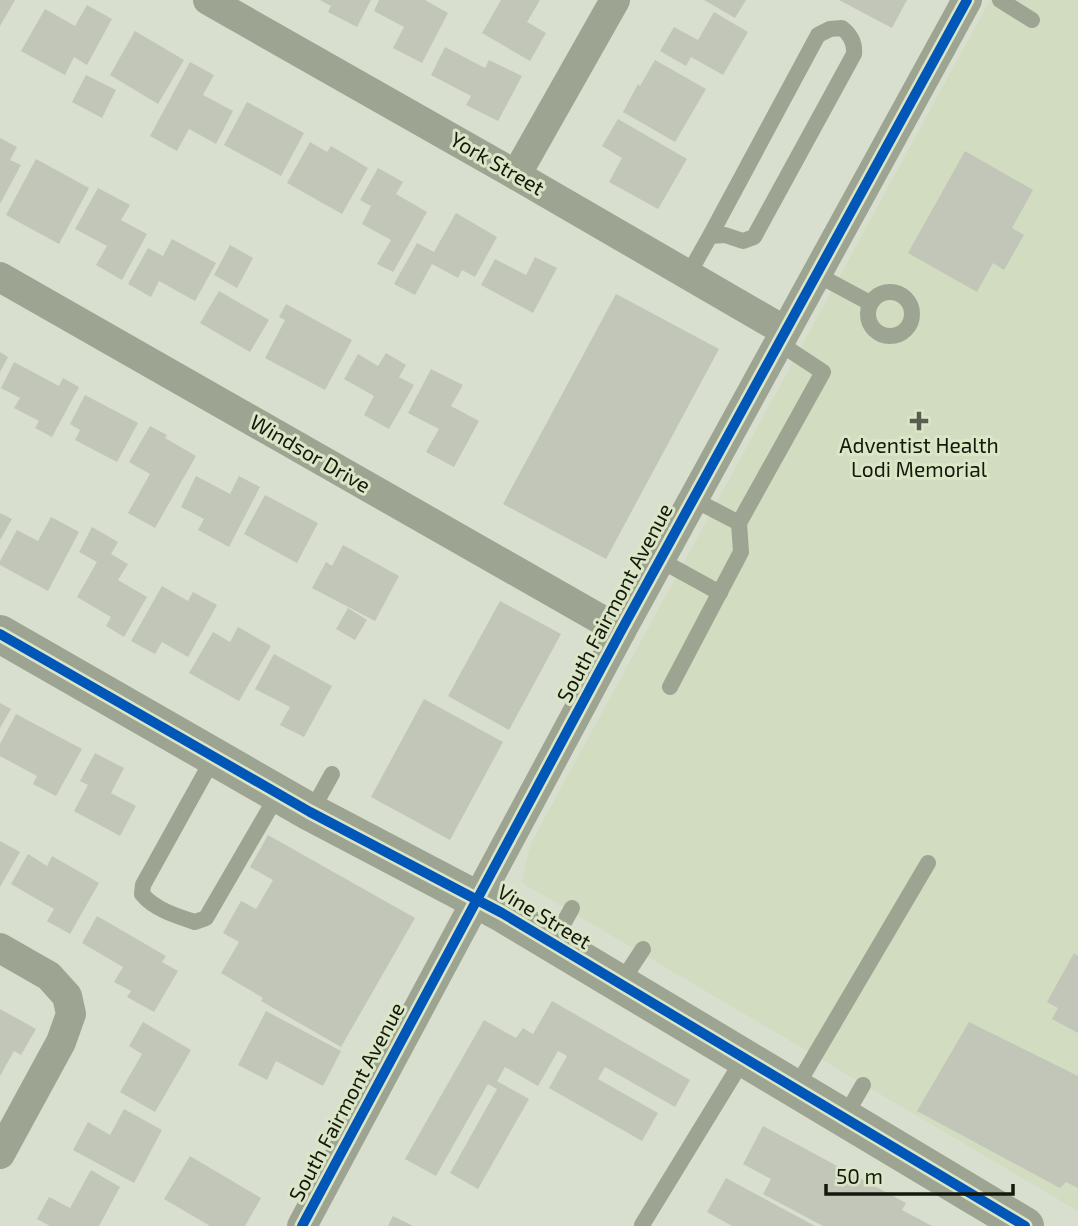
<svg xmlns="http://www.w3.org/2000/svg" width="1078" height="1226" font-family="'Exo 2',sans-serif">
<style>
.built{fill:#d2dcc0}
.building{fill:#c1c6b8}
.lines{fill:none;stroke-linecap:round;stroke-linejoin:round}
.service{stroke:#9ea492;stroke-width:16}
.minor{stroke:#9ea492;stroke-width:30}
.tertiary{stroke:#9ea492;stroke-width:38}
.cycleway-casing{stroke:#dbe6c7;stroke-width:15}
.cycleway{stroke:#0057b8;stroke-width:10}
.poi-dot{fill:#595e51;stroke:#dbe6c7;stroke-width:2.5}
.labels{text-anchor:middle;stroke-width:6;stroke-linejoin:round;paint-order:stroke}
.street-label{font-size:21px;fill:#14180d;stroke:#dbe6c7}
.poi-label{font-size:21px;fill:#14180d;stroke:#dbe6c7}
</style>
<rect width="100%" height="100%" fill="#d9dfce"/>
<polygon class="built" points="990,0 1078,0 1078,1211 521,882 531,843"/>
<g class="building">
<polygon points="0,0 15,0 0,26"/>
<polygon points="320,0 371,0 357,27 328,12 331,6"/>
<polygon points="379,0 425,0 448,13 422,63 393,48 404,27 374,11"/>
<polygon points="501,0 540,0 527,22 546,33 530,61 482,33"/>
<polygon points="704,0 746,0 735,18"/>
<polygon points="839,0 907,0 892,28"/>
<polygon points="87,5 112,19 87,65 74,57 65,75 21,51 45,9 75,26"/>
<polygon points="714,12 748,32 723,75 691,57 686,66 660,51 674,27 698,40"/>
<polygon points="135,31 184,60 158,104 110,75"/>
<polygon points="445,47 485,68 489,60 522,76 498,121 466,105 471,96 431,75"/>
<polygon points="655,60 706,89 675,142 623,112 638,84 640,86"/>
<polygon points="190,62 214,75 203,95 233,111 216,144 189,129 177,151 150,136"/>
<polygon points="86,75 116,90 102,118 72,102"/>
<polygon points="247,102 304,133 281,176 224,145"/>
<polygon points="618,119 687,159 658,209 609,182 622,158 602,146"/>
<polygon points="0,138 17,147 10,160 21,165 0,204"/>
<polygon points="310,142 327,152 331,146 368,168 342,214 287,183"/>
<polygon points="965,151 1033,190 1012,228 1024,235 1004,270 993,263 977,292 908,253"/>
<polygon points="36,159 89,188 59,244 6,215"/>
<polygon points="378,168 403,182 396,194 427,212 393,272 377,264 391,240 362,224 371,206 360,200"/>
<polygon points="98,188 130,205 121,220 147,234 122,280 96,265 107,246 75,229"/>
<polygon points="456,213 497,237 475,277 462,270 458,278 432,264 415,295 394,284 417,243 434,252"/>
<polygon points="172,239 216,263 195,301 159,281 151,297 128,284 148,248 163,256"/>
<polygon points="230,245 253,258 237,288 214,275"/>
<polygon points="535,257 557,268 533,313 481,285 495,259 526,275"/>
<polygon points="219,291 269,320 250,352 200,323"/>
<polygon points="616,294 719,349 606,559 503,504"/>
<polygon points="286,304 352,340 325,390 265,358 285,320 279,317"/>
<polygon points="0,352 8,357 0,372"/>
<polygon points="386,353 406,365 399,377 414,385 389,429 364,415 374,396 344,379 358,354 378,366"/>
<polygon points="14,362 59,386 63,378 79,387 52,437 35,428 39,421 14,408 20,398 1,388"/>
<polygon points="431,369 463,385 451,406 479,421 454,467 426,452 439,429 408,413"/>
<polygon points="85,395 138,423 117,462 75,440 80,430 70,424"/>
<polygon points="150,426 167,435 165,438 196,456 155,528 128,513 150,474 129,462"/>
<polygon points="196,476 230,494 239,476 260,487 229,547 198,530 204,519 181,507"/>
<polygon points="265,495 318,523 297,563 244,534"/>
<polygon points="0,513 12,519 0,540"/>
<polygon points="51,517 79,532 48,591 0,565 0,561 17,530 38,541"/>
<polygon points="92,527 118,542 111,554 128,564 118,580 147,597 124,637 106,626 111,617 77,597 97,562 79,552"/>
<polygon points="343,545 399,576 375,621 312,588 326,562 332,566"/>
<polygon points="162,586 188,601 193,592 217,605 188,657 162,642 155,654 131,641"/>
<polygon points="500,601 561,634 509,730 448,696"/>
<polygon points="348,608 367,620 355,640 336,629"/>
<polygon points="238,627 271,646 239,701 189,673 213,632 230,642"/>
<polygon points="274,654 332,686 304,737 280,725 290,707 255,689"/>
<polygon points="424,699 503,742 450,840 371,797"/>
<polygon points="0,703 11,709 0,728"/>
<polygon points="16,714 82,749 56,796 33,784 37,776 0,756 0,744"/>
<polygon points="95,753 124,768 111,793 136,806 120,836 74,811 88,785 80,781"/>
<polygon points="268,835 415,918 341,1047 261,1001 263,998 221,973 239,942 223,933 241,901 256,909 273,880 250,867"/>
<polygon points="0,841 20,852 0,887"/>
<polygon points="28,854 47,866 52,856 99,883 70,934 47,921 54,909 11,884"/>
<polygon points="97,916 166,956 162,962 178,971 154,1012 127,997 131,991 114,982 123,967 82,943"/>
<polygon points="1074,953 1078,956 1078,1033 1052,1019 1058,1008 1047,1002"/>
<polygon points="552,1001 690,1080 675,1107 605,1067 598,1079 658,1113 642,1141 549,1088 567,1056 558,1051 538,1086 505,1067 497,1081 529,1099 478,1189 450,1173 497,1089 488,1084 436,1176 405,1159 484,1020 516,1038 523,1028 533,1034"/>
<polygon points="0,1009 36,1029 21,1055 14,1051 0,1076"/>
<polygon points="266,1011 341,1051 323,1086 276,1061 267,1080 238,1065"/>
<polygon points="143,1022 191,1050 155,1112 120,1092 142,1054 129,1046"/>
<polygon points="969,1022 1078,1076 1078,1188 1066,1182 1060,1188 917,1111"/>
<polygon points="124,1109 162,1130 134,1183 73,1150 88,1122 110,1135"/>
<polygon points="763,1126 906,1203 902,1210 932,1226 823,1226 763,1194 771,1179 743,1164"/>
<polygon points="190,1156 261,1198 245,1226 210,1226 164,1199"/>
<polygon points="91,1170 120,1187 99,1226 50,1226 37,1219 49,1197 70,1208"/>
<polygon points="726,1178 815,1226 732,1226 707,1212"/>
<polygon points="393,1216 413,1226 388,1226"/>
</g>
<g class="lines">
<g class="service">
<polyline points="1000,0 1032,20"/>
<polyline points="816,274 870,303"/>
<path d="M688,275l22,-39 108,-201 12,-6 12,-1c9,7 13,15 12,26l-100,183 -11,4 -18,-6 -15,1"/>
<circle cx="890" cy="314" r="22"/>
<polyline points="693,499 739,523"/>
<polyline points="660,560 720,593"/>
<polyline points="670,687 741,552 739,523 823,372 779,343"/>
<path d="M214,757l-71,128 -1,9c12,15 34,22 53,28l11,-4 72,-124"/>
<polyline points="311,812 332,774"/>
<polyline points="552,944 572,908"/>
<polyline points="620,984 643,949"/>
<polyline points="795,1089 928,863"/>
<polyline points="844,1118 863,1085"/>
<polyline points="642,1225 744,1058"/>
</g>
<g class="minor">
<polyline points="208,0 516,175 785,331"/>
<polyline points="516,175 615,0"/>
<polyline points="0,277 621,631"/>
<polyline points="0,948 49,976 67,996 71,1014 61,1042 0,1154"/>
<polyline points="302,1226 621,631 967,0"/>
</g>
<polyline class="tertiary" points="0,634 310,812 502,913 1025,1226"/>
<g class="cycleway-casing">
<g id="cycleway">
<polyline points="0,634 310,812 502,913 1025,1226"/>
<polyline points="302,1226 621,631 967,0"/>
</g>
</g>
<use href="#cycleway" class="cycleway"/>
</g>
<path class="poi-dot" d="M915.5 410.5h7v7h7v7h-7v7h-7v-7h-7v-7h7z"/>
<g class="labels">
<g class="street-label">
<text transform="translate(497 164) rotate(30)" y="7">York Street</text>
<text transform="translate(310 454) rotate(30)" y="7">Windsor Drive</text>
<text transform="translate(615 603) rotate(-62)" y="7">South Fairmont Avenue</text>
<text transform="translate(544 917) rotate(31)" y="7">Vine Street</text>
<text transform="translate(347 1102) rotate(-62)" y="7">South Fairmont Avenue</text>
</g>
<g class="poi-label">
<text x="919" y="453">Adventist Health<tspan x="919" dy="24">Lodi Memorial</tspan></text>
</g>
</g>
<path d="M826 1184v10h187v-10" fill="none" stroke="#14180d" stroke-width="3.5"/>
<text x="836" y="1184" font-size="21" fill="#14180d" stroke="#dbe6c7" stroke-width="5" paint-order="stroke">50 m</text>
</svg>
